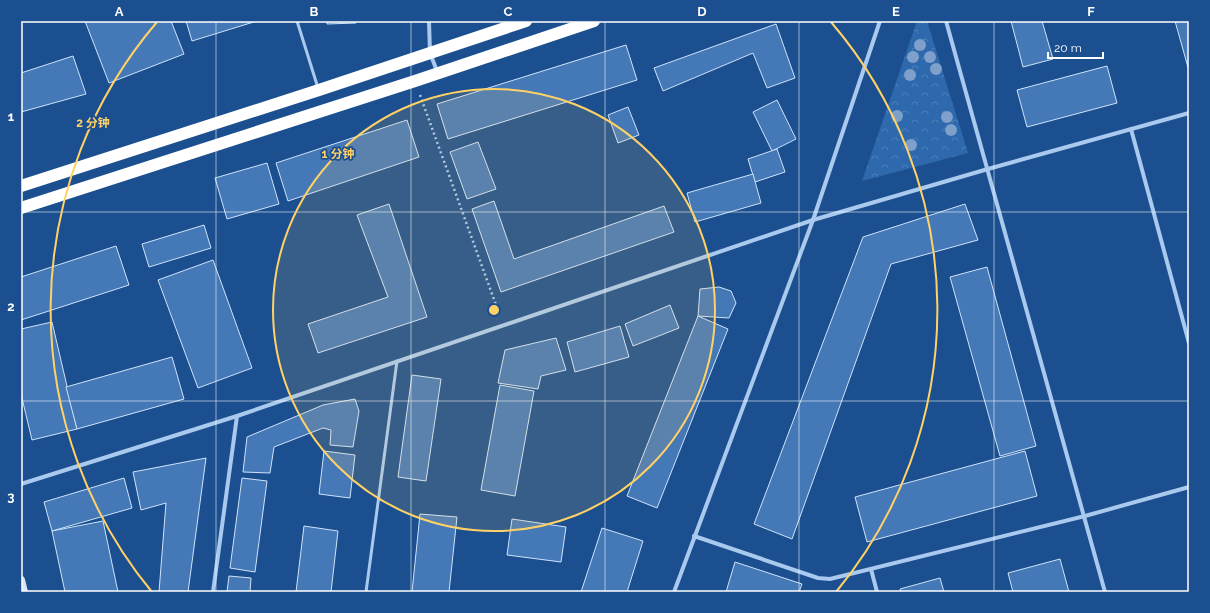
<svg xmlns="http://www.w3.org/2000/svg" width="1210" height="613" font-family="Raleway,'Noto Sans SC',sans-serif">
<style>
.park{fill:url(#park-crowns)}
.building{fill:#4478b7;stroke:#cfe3fa}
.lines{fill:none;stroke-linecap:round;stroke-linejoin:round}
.path{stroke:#a9c9ee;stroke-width:2.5;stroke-dasharray:2 3;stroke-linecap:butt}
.lane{stroke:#a9c9ee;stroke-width:3}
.street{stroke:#a9c9ee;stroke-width:4}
.secondary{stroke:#d6e6fa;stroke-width:8}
.highway{stroke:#fff;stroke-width:12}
.tree{fill:#7ea0ca}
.grid{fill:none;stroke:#fff;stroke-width:1;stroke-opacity:0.55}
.ring{fill:none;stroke:#ffd166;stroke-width:2}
.centre{fill:#ffd166;stroke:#1b4f8f;stroke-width:2}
.ring-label{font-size:12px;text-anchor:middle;font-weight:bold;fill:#ffd166;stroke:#1b4f8f;stroke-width:3.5;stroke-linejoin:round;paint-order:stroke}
.neatline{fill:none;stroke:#fff;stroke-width:1.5}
.grid-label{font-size:13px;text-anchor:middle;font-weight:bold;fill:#fff}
</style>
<defs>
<pattern id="park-crowns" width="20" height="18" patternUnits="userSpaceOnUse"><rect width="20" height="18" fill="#2e69ad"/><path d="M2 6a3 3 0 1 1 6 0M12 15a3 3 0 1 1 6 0" fill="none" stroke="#4d80b9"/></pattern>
</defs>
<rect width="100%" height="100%" fill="#1b4f8f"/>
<polygon class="park" points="917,21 927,21 968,153 862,181"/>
<g class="building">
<polygon points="85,21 171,21 184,54 109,83"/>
<polygon points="186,21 257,21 192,41"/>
<polygon points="327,21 355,21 356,23 327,24"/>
<polygon points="1011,21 1042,21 1053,59 1023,67"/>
<polygon points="1175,21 1189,21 1189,71"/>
<polygon points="776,24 795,78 767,88 753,53 663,91 654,68"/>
<polygon points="626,45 637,80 448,139 437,104"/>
<polygon points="73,56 86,94 21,112 21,73"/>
<polygon points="1107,66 1117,103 1027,127 1017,90"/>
<polygon points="777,100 796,139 772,151 753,112"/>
<polygon points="628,107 639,135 618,143 608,115"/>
<polygon points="407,120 419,157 288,201 276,163"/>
<polygon points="478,142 496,189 467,199 450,152"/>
<polygon points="777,149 785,172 755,182 748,159"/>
<polygon points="267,163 279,204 227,219 215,178"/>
<polygon points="753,174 761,203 695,222 687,193"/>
<polygon points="494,201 514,259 664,206 674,232 501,292 472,209"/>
<polygon points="389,204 427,317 318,353 308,324 388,297 357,215"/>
<polygon points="965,204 978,240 891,264 792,539 754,524 863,237"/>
<polygon points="204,225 211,248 149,267 142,244"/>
<polygon points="116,246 129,285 21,320 21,277"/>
<polygon points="213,260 252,368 198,388 158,280"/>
<polygon points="987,267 1036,446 1000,456 950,277"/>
<polygon points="719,287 731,291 736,303 729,318 698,316 700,289"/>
<polygon points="670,305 679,328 633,346 625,324"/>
<polygon points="698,316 728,329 657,508 627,496"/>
<polygon points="52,322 77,429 32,440 21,394 21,329"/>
<polygon points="620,326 629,357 575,372 567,342"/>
<polygon points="556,338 566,370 541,376 538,389 498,383 505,350"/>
<polygon points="172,357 184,399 77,429 66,387"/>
<polygon points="412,375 441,379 426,481 398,477"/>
<polygon points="500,385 534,391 515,496 481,490"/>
<polygon points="355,399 359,411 353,447 330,445 331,430 323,428 274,447 270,473 243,472 247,437 323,405"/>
<polygon points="324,451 355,455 350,498 319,494"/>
<polygon points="1025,451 1037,496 867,542 855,497"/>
<polygon points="206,458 188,592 159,592 166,503 141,510 133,472"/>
<polygon points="124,478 132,508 52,531 44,502"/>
<polygon points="242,478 267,481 255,572 230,568"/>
<polygon points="420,514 457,517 449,592 412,592"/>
<polygon points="512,519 566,527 561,562 507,555"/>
<polygon points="103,521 118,592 65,592 52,531"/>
<polygon points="304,526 338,531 331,592 296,592"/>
<polygon points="602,528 643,541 627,592 581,592"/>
<polygon points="1060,559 1069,592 1013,592 1008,573"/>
<polygon points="735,562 802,584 799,592 726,592"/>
<polygon points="229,576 251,578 250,592 227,592"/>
<polygon points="940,578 944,592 901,592 900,589"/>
</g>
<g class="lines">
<polyline class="path" points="420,95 500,316"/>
<g class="lane">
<polyline points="297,21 318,88"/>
<polyline points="366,592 397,361"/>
</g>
<g class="street">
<polyline points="429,21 430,53 437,71"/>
<polyline points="946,21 1105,592"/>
<polyline points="1131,129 1189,343"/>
<polyline points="21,484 237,416 813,220 988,169 1189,113"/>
<polyline points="694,536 818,578 830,579 1085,516 1189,487"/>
<polyline points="871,569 877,592"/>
<polyline points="213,592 237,416"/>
<polyline points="674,592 813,220 880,21"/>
</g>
<polyline class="secondary" points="21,580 24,592"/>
<g class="highway">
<polyline points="21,186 319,90 526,21"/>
<polyline points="21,208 415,81 594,21"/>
</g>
</g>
<g class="tree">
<circle cx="920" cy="45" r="6"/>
<circle cx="913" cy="57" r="6"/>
<circle cx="930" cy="57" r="6"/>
<circle cx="936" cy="69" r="6"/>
<circle cx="910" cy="75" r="6"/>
<circle cx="897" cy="116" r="6"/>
<circle cx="947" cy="117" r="6"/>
<circle cx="951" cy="130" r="6"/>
<circle cx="911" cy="145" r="6"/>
</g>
<path class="grid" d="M216,21v571M411,21v571M605,21v571M799,21v571M994,21v571M21,212h1168M21,401h1168"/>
<circle cx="494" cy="310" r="221" fill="#ffd166" fill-opacity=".12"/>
<g class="ring">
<circle cx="494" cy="310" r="221"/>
<path d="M152 592A443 443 0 0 1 157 22M831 22A443 443 0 0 1 836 592"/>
</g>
<circle cx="494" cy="310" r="6" class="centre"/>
<g class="ring-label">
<text x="93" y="127">2 分钟</text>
<text x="338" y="158">1 分钟</text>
</g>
<rect width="1210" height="613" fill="none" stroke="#1b4f8f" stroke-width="44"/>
<path d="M1048 52v6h55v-6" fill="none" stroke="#ffffff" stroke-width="2"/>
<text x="1054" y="52" font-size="12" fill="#ffffff" stroke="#1b4f8f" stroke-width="3" paint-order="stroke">20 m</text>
<rect x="22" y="22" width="1166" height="569" class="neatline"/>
<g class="grid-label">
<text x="119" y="16">A</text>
<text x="314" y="16">B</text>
<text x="508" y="16">C</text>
<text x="702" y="16">D</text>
<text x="896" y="16">E</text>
<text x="1091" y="16">F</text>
<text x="11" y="121">1</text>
<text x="11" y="311">2</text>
<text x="11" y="501">3</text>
</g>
</svg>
